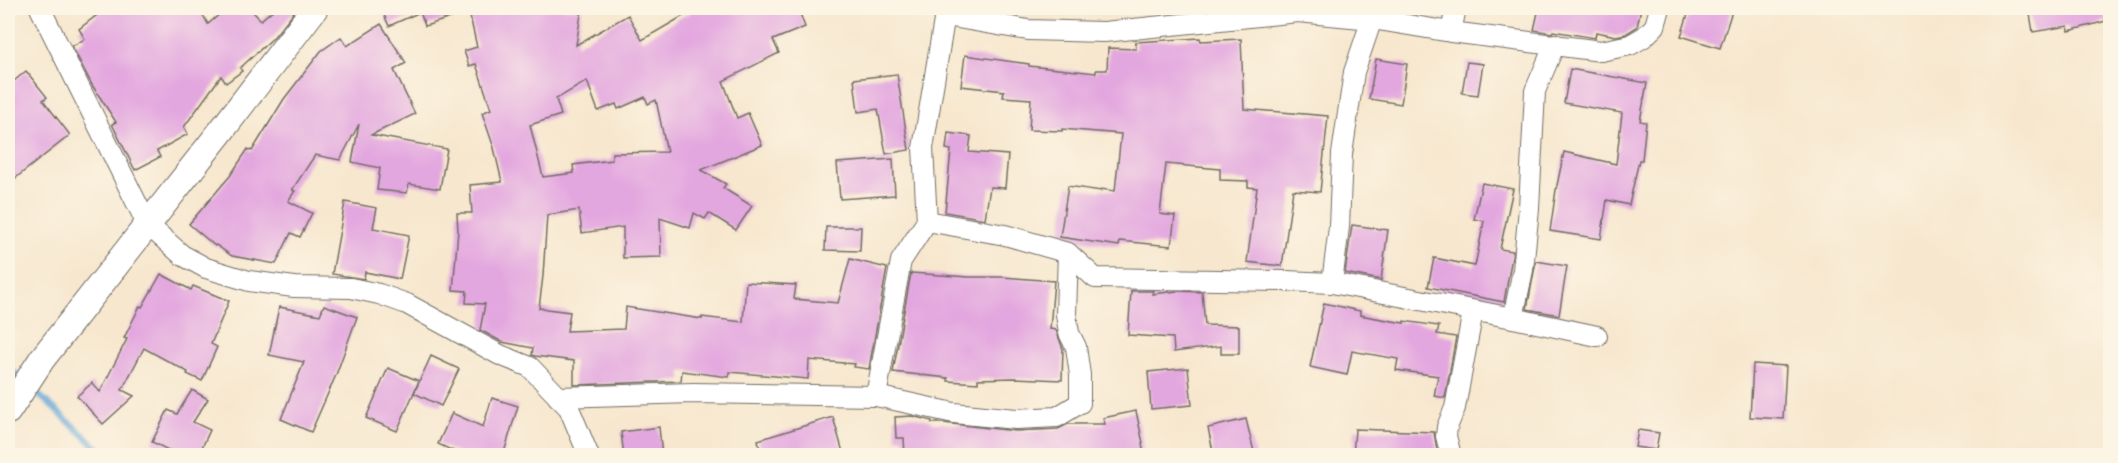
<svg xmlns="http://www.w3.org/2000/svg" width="2118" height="463" font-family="'Comic Neue',sans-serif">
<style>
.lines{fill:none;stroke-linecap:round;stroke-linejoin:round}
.stream{stroke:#62a5d6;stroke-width:6}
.building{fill:#e3a7df;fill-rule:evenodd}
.minor-casing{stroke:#726d64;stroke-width:22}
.major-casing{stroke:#726d64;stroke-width:28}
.minor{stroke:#fff;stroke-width:20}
.major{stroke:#fff;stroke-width:26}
</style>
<rect width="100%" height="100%" fill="#fcf5e5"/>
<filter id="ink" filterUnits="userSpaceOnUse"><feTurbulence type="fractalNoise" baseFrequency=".0167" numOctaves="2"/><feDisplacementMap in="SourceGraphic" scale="12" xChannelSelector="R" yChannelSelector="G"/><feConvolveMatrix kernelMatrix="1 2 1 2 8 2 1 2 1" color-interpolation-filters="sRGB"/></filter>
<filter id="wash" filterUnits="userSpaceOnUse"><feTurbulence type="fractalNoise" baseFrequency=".008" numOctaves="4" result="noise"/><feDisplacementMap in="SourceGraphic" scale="24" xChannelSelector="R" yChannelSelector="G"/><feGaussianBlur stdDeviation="1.35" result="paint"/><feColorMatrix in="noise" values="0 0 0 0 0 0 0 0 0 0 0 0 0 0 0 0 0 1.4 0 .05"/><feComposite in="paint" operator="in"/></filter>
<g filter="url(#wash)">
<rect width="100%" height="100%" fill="#f7e7ce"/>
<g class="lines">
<g class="stream">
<polyline points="8,366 22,380"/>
<polyline points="30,387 107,456"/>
</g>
</g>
<g id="blocks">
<g class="building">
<polygon points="93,8 199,8 208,24 227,8 249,8 261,20 275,8 297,8 273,38 240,68 242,71 226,83 221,76 184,127 188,134 157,151 160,157 135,170 112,124 116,122 92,85 72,46 85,39 79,29 97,15"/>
<path d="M381,8h201l-6,37 52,-30 14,25 55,-32h101l7,19 -32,13 6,13 -56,28 14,37 11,-5 14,32 -61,25 25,14 -3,4 29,18 -16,24 -27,-17 -4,6 -11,-6 -4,15 -30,-10 1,39 -38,1v-31l-41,6 -3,-23 -32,5 -4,61 -4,32 31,4 -3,19 57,-2 2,-22 76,12v-2l41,5 3,-40 50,3 -2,14 44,4 12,-44 37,9 -18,101 -15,-2 1,-3 -46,-4 -1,19 -78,-7 -1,5 -47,-6 -1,10 -107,4v-24l-39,-5 -3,-1 1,-7 -31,-6 -22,-12 5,-26 -19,-1 1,-12 -14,-1 5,-59 -1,-18h15l-2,-28 32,-3 -8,-34 -12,-35 9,-4 -15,-45 -7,2 -5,-15 13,-4 -8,-35 -44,14 -5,-14 -31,14zM587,81l11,30 18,-7 2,5 27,-12 3,7 8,-4 11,52 -55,1v7l-39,5 1,8 -31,4 -13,-52 31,-10 -5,-16z"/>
<polygon points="1539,8 1641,8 1637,27 1626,34 1616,36 1596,32 1595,38 1553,31 1552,33 1534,30"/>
<polygon points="1690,8 1733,8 1720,48 1681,36"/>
<polygon points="2029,8 2103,8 2106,21 2069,31 2068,26 2033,32"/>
<polygon points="381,24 406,63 394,70 415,114 371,135 447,149 440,189 409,184 407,193 377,190 380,168 352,162 359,124 340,160 315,155 292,190 295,191 288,201 312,213 300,237 291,233 276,264 232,256 216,245 215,246 189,224 230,176 248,149 252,151 284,99 321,51 341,37 347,46"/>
<polygon points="1200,38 1201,41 1241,39 1244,109 1328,116 1320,192 1293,190 1282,266 1247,262 1257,188 1248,187 1248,181 1220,180 1220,169 1166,164 1160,214 1175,216 1171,246 1120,241 1119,246 1060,237 1068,186 1101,191 1101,189 1115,191 1121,134 1062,129 1062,131 1029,130 1031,99 1003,97 1004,91 961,86 965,55 1029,64 1029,66 1096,73 1096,70 1107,70 1108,48 1136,49 1135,42"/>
<polygon points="1376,59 1407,64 1401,104 1369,99"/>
<polygon points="1467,62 1483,64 1478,95 1462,93"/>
<polygon points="1570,69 1647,83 1640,121 1646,122 1642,160 1639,160 1629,205 1607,200 1601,239 1550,231 1556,190 1564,152 1616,164 1622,113 1564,103"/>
<polygon points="26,71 47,97 43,100 70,135 8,184 8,86"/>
<polygon points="897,74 909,150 886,154 878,109 858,112 854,79"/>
<polygon points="948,133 971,136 969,152 1008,155 1005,188 990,187 985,219 945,212 951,150 946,149"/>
<polygon points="893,159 895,195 840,199 837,163"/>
<polygon points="1482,183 1513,189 1500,249 1513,251 1504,302 1428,287 1434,258 1475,266 1484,221 1474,219"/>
<polygon points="345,202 377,208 373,228 409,235 400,279 365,272 364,279 332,274"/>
<polygon points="1352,225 1388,230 1381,280 1345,273"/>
<polygon points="826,227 861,227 860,251 825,250"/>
<polygon points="1536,261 1567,266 1559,315 1527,309"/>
<polygon points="911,273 969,277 1003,277 1054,281 1050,329 1056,330 1063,349 1062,380 1014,378 978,379 978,383 948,381 948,378 893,372"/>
<polygon points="161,274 191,290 193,286 229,301 211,344 217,347 202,381 187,374 188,372 144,348 122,390 134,396 103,424 77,396 92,383 100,392 127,339 124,338 140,306 142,307"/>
<polygon points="1131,291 1153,291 1152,294 1177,291 1202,292 1205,325 1239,326 1239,354 1221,354 1221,346 1174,352 1173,338 1128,335"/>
<polygon points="1324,303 1360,311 1360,315 1404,323 1404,321 1439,326 1437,334 1456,337 1445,398 1434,396 1438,376 1396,370 1398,359 1352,351 1347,375 1310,367"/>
<polygon points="324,305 357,317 336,375 311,432 281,419 304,362 269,355 279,307 320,315"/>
<polygon points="431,356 459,369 441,406 414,393"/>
<polygon points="1753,364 1786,366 1783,419 1750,417"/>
<polygon points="388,368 419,381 397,431 366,418"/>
<polygon points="1188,368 1192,405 1151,409 1148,372"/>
<polygon points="192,390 208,399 193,422 210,430 198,456 180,456 152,442 168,410 177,414"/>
<polygon points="492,398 518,406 503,456 464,456 438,444 452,413 483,427"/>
<polygon points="1136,411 1143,443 1142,443 1144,456 905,456 904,438 896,438 895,417 912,416 932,421 932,423 943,423 1016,431 1058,429 1068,424 1105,424 1103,418"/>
<polygon points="833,417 844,456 761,456 758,440"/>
<polygon points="1246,419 1255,456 1214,456 1208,428"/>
<polygon points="659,427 662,456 624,456 621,432"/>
<polygon points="1355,429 1434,432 1438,456 1353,456"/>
<polygon points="1638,430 1659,433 1656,450 1635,447"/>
</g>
</g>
</g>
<g filter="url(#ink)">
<use href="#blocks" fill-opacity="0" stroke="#726d64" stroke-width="1.5"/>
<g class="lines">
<g class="minor-casing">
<g id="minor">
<polyline points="40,8 147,224 182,255 206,268 249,281 294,287 351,288 379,294 407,304 500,355 530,367 569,408 589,456"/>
<polyline points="946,16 1028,30 1104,32 1298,12 1372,19 1451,32 1601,51 1630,45 1644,37 1655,26 1660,8"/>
<polyline points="1451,32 1456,8"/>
<polyline points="927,221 1005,235 1068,253 1095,278 1286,281 1332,283 1513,318 1597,336"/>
<polyline points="1332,283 1339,227 1342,154 1354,72 1372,19"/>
<polyline points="1513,318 1523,270 1529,208 1535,91 1555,44"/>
<polyline points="876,396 901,261 927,221 923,148 946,8"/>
<polyline points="558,397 693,393 876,396 954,413 1016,419 1057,417 1080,403 1080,375 1076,347 1069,333 1066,314 1068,253"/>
<polyline points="1451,456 1446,436 1447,427 1455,408 1473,311"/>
</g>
</g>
<g class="major-casing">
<polyline id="major" points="8,411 42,359 222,130 315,8"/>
</g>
<use href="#minor" class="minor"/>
<use href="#major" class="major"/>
</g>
</g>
<rect width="2118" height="463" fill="none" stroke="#fcf5e5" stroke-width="30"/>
</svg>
